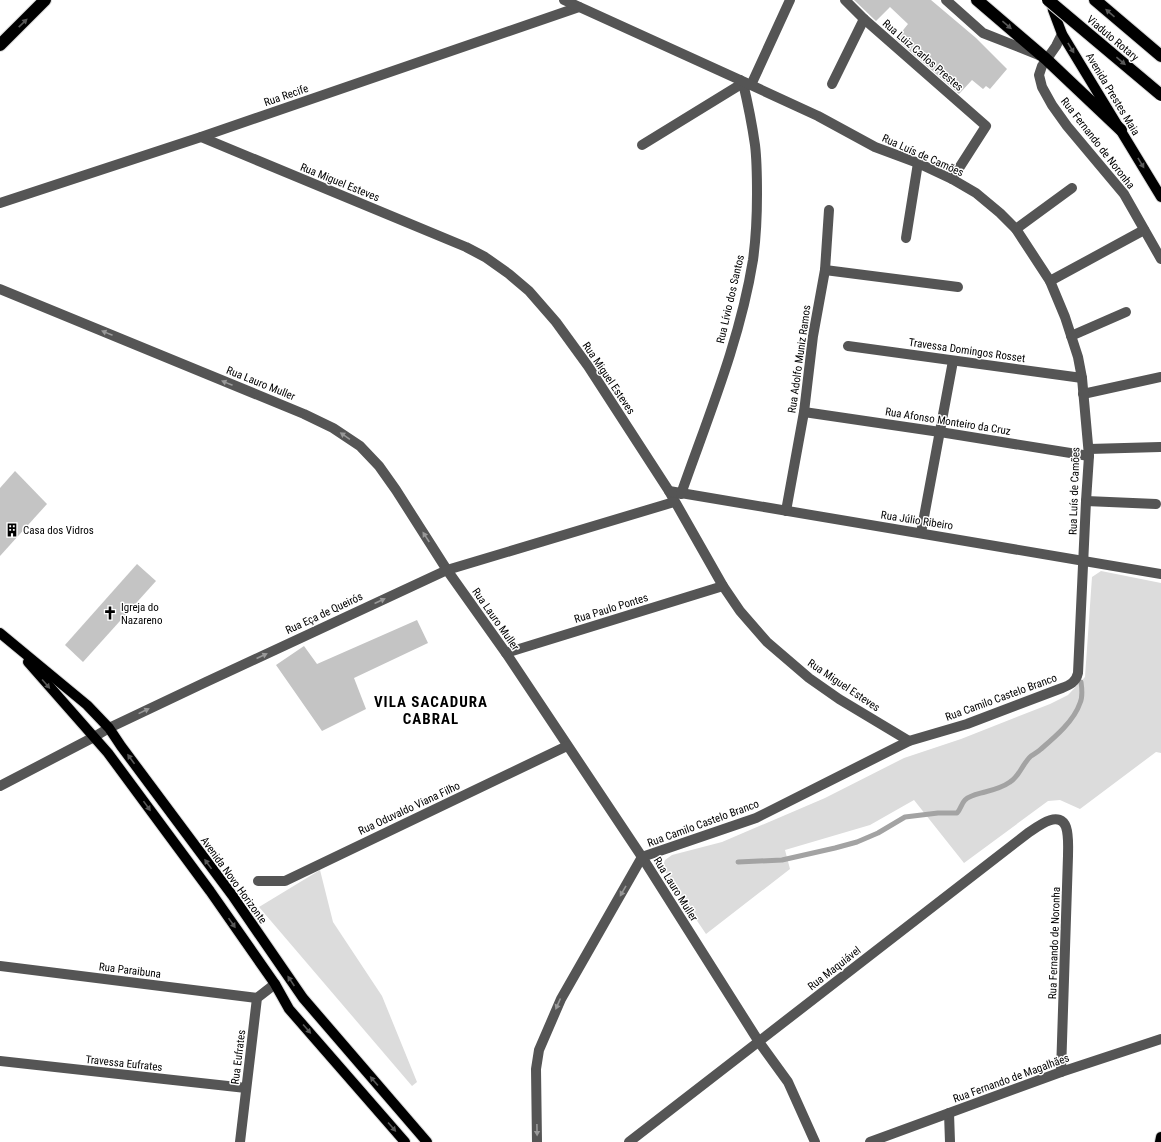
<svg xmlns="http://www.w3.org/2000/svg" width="1161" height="1142" font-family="'Roboto Condensed',sans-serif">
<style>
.green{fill:#dcdcdc}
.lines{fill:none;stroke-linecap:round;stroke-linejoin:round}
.stream{stroke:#a3a3a3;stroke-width:5}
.building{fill:#c4c4c4}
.major-casing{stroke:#dbdbdb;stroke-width:12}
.highway-casing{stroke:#dbdbdb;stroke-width:14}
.minor{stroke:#555;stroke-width:10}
.major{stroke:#000;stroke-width:10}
.highway{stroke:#000;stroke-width:12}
.highway-bridge-casing{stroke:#dbdbdb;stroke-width:14;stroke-linecap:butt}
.highway-bridge{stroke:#000;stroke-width:12}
.oneway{fill:#595959}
.oneway2{fill:#999}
.labels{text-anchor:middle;stroke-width:3;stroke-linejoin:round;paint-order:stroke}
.street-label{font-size:11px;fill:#000;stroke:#fff}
.poi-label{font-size:11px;fill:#000;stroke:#fff;text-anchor:start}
.district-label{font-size:15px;font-weight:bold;letter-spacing:1px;fill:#000;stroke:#fff}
</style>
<rect width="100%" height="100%" fill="#fff"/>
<g class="green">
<polygon points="1101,571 1161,583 1161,753 1156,752 1080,809 1060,800 1048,801 964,863 914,800 870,825 785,850 790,869 706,934 668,878 665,871 664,863 665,860 672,855 722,842 825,798 904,758 961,739 1050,704 1068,695 1085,677 1092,577"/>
<polygon points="320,870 333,922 382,996 417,1082 412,1086 259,907"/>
</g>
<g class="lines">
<path class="stream" d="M738,862l44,-2 53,-12 22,-6 21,-9 27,-16 33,-4h19c4,-4 4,-9 8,-13 5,-5 13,-6 20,-8 8,-2 18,-5 25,-10 10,-6 12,-18 21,-26 3,-2 7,-4 10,-7 14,-12 33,-28 39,-46 3,-6 2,-14 1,-21"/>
</g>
<g class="building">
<polygon points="854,0 931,0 976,38 1007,69 990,89 986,86 983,89 972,80 959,94 896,39 908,24 890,7 876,21"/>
<polygon points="15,471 47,504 0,556 0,488"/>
<polygon points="137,564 156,581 83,662 65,645"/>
<polygon points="417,620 428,643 354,678 366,709 322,731 276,665 304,646 317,664"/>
</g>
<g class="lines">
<g class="major-casing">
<g id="major">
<polyline points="1051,0 1053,10 1062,34 1161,197"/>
<polyline points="0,633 87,705 109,728 121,746 232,895 303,998 427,1142"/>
<polyline points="28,662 108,753 210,891 275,984 289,1009 405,1142"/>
<polyline points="1160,1142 1161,1137"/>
</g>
</g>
<g class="highway-casing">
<g id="highway">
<polyline points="977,0 1046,59 1121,130"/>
<polyline points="1095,0 1161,56"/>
<polyline points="0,45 45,0"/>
</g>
</g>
<g class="minor">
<polyline points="845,0 864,19 986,126 952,179"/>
<polyline points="946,0 983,33 1039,55"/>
<polyline points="1062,34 1056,46 1042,66 1039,75 1042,87 1052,105 1067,126 1124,194 1161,259"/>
<polyline points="832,84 864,19"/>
<polyline points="751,85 790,0"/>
<polyline points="201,137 466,247 485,257 509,274 529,291 556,322 588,366 669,491 723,586 740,611 767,642 809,678 839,699 909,741"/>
<polyline points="642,145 743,83"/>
<polyline points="0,203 201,137 579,7"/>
<polyline points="1016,229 1072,188"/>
<polyline points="906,238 918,163"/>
<polyline points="825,270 958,287"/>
<polyline points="1050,281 1144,230"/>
<polyline points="0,289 304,414 333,428 360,446 379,466 396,490 447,570 506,653 642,857 759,1042 788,1082 815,1142"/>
<polyline points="1071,336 1126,312"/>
<polyline points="848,346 1082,378"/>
<polyline points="1083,394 1161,377"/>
<polyline points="804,412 940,432 1089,456"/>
<polyline points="1089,449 1160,447"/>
<polyline points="669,491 1161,574"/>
<path d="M681,494c27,-77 59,-153 72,-234 3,-22 4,-44 4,-66 0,-16 0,-33 -2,-49 -3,-21 -7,-41 -12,-62l-3,-3"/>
<polyline points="1086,501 1156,504"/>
<polyline points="786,511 804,412 813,336 825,270 829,210"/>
<polyline points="921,533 953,361"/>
<polyline points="506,653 723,586"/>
<polyline points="0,786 94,737 109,728 206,682 447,570 674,502"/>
<polyline points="258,881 285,881 567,746"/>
<polyline points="0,966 257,998"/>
<polyline points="0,1061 246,1088"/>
<polyline points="949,1113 950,1142"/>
<polyline points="240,1142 257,998 275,984"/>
<path d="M537,1142l-1,-73 3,-19 22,-51 81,-142 114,-39 153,-77 58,-17 95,-36c8,-3 14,-6 16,-15l8,-172 3,-45 -7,-78 -4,-21 -13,-40 -15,-36 -34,-52 -16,-16 -24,-20 -24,-14 -34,-16 -43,-16 -57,-31 -78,-36 -176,-80"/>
<path d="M629,1142l399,-309c9,-6 31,-24 38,-6 3,9 2,20 2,29l-7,216"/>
<polyline points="870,1142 1061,1072 1161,1039"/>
</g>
<use href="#major" class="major"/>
<use href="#highway" class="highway"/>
<g class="highway-bridge-casing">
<polyline id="highway-bridge" points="1048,0 1161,95"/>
</g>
<use href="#highway-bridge" class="highway-bridge"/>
</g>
<defs><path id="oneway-solid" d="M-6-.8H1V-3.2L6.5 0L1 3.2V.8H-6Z"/></defs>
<g class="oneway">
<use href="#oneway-solid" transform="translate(1110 13) rotate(-139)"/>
<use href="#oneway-solid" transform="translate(23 23) rotate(-44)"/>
<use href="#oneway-solid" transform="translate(1007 25) rotate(40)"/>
<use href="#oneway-solid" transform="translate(1071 48) rotate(59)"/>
<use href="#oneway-solid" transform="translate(1121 61) rotate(40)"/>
<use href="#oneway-solid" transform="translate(1141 163) rotate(59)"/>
<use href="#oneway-solid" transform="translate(46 684) rotate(49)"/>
<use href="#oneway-solid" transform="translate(131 759) rotate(-126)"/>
<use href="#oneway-solid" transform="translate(147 806) rotate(54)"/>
<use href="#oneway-solid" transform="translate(208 864) rotate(-126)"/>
<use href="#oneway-solid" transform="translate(232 923) rotate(55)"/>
<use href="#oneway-solid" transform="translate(291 981) rotate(-124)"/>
<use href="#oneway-solid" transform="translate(307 1029) rotate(49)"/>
<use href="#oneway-solid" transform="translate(374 1081) rotate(-131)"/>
<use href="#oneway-solid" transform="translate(392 1127) rotate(49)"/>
</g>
<g class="oneway2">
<use href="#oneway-solid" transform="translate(107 333) rotate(-158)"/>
<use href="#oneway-solid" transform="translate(227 383) rotate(-158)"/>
<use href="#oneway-solid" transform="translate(345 436) rotate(-145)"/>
<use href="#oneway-solid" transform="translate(426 537) rotate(-123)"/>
<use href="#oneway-solid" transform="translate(380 601) rotate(-25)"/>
<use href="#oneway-solid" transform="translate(262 656) rotate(-25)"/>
<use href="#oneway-solid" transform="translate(144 711) rotate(-26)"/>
<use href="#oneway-solid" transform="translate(623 891) rotate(120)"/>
<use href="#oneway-solid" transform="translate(558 1004) rotate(114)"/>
<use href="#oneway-solid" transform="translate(537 1130) rotate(89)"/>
</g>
<defs>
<g id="building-bare" transform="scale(1.08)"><path d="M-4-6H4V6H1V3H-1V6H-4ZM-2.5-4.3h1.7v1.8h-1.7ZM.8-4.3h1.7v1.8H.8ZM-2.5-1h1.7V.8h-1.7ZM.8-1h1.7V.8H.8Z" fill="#000" stroke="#fff" stroke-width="2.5" paint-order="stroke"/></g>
<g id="church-bare" transform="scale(1.08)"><path d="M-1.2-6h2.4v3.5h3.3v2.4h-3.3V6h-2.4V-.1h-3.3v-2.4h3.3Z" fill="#000" stroke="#fff" stroke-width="2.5" paint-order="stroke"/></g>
</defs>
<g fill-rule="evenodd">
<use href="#building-bare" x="12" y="530"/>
<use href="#church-bare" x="110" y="613"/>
</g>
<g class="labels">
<g class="street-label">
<text transform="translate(1113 38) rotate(40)" y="4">Viaduto Rotary</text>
<text transform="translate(923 55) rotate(41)" y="4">Rua Luiz Carlos Prestes</text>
<text transform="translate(1113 94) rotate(59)" y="4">Avenida Prestes Maia</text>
<text transform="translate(286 95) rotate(-19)" y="4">Rua Recife</text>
<text transform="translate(1098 143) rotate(52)" y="4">Rua Fernando de Noronha</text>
<text transform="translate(923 155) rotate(24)" y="4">Rua Luís de Camões</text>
<text transform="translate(340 182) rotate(22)" y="4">Rua Miguel Esteves</text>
<text transform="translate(730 299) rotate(-77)" y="4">Rua Lívio dos Santos</text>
<text transform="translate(967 350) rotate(8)" y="4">Travessa Domingos Rosset</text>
<text transform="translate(799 359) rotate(-82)" y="4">Rua Adolfo Muniz Ramos</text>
<text transform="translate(609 378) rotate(56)" y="4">Rua Miguel Esteves</text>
<text transform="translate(261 383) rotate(22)" y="4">Rua Lauro Muller</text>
<text transform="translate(948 421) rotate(9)" y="4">Rua Afonso Monteiro da Cruz</text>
<text transform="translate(1074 491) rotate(-88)" y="4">Rua Luís de Camões</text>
<text transform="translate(917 520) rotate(9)" y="4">Rua Júlio Ribeiro</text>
<text transform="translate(611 608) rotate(-17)" y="4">Rua Paulo Pontes</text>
<text transform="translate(324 613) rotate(-25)" y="4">Rua Eça de Queirós</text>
<text transform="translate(496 619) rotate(55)" y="4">Rua Lauro Muller</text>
<text transform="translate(844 685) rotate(34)" y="4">Rua Miguel Esteves</text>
<text transform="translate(1001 697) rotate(-20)" y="4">Rua Camilo Castelo Branco</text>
<text transform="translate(409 808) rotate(-25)" y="4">Rua Oduvaldo Viana Filho</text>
<text transform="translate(703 823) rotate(-20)" y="4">Rua Camilo Castelo Branco</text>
<text transform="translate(234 880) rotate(54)" y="4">Avenida Novo Horizonte</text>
<text transform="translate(676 889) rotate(58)" y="4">Rua Lauro Muller</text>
<text transform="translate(1054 943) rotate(-88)" y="4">Rua Fernando de Noronha</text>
<text transform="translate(834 968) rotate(-38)" y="4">Rua Maquiável</text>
<text transform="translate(130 970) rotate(7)" y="4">Rua Paraibuna</text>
<text transform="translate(238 1057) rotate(-83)" y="4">Rua Eufrates</text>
<text transform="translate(124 1063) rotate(6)" y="4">Travessa Eufrates</text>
<text transform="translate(1011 1078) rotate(-20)" y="4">Rua Fernando de Magalhães</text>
</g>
<g class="poi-label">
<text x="23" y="534">Casa dos Vidros</text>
<text x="121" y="611">Igreja do<tspan x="121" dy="13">Nazareno</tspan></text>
</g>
<g class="district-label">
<text x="431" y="707">VILA SACADURA<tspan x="431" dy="17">CABRAL</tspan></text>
</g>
</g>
</svg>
